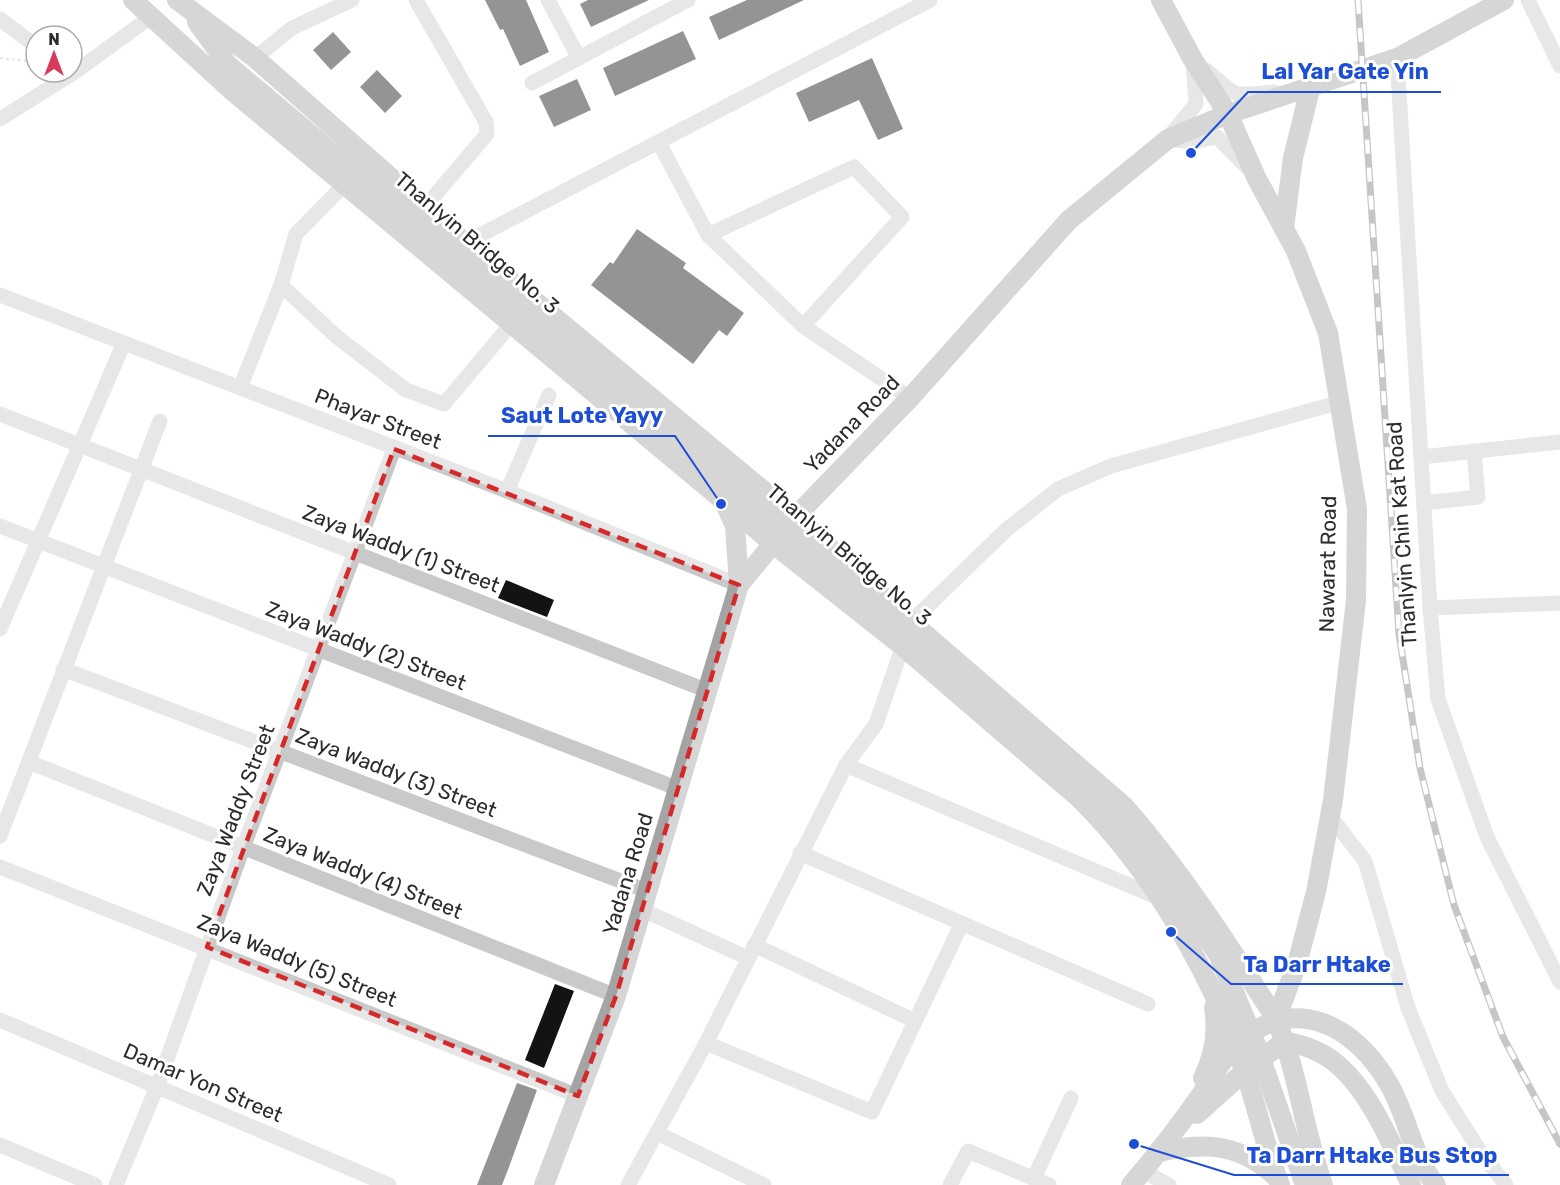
<svg xmlns="http://www.w3.org/2000/svg" width="1560" height="1185" font-family="Rubik,sans-serif">
<style>
.building{fill:#131313}
.lines{fill:none;stroke-linecap:round;stroke-linejoin:round}
.path{stroke:#c9c9c9;stroke-width:2;stroke-dasharray:3 3;stroke-linecap:butt}
.minor{stroke:#c9c9c9;stroke-width:15}
.major{stroke:#a4a4a4;stroke-width:20}
.rail-casing{stroke:#818181;stroke-width:7}
.rail{stroke:#fff;stroke-width:4.5;stroke-dasharray:14;stroke-linecap:butt}
.major-bridge{stroke:#a4a4a4;stroke-width:20}
.marked{fill:none;stroke:#d62828;stroke-width:4.5;stroke-dasharray:12 8;stroke-linejoin:round}
.labels{text-anchor:middle;stroke-width:6;stroke-linejoin:round;paint-order:stroke}
.street-label{font-size:21px;fill:#2c2c2c;stroke:#fff}
.leader{fill:none;stroke:#1d4ed8;stroke-width:2}
.callout-dot{fill:#1d4ed8;stroke:#fff;stroke-width:2}
.callout-label{font-size:22px;text-anchor:middle;font-weight:bold;fill:#1d4ed8;stroke:#fff;stroke-width:6;stroke-linejoin:round;paint-order:stroke}
</style>
<rect width="100%" height="100%" fill="#fff"/>
<g class="building">
<polygon points="485,0 526,0 549,52 520,66 503,29 500,30"/>
<polygon points="588,0 649,0 591,27 580,4"/>
<polygon points="747,0 804,0 719,40 709,17"/>
<polygon points="683,31 696,59 615,96 603,68"/>
<polygon points="333,32 351,52 331,70 313,50"/>
<polygon points="872,58 903,129 878,140 859,100 809,122 796,93"/>
<polygon points="377,70 402,96 385,113 360,87"/>
<polygon points="577,79 591,110 554,127 539,96"/>
<polygon points="637,229 686,263 683,268 744,313 727,336 719,330 693,364 591,285 610,262 613,264"/>
<polygon points="506,580 554,600 547,617 498,598"/>
<polygon points="555,984 574,991 544,1068 525,1060"/>
<polygon points="517,1083 537,1090 509,1167 502,1185 477,1185"/>
</g>
<g class="lines">
<polyline class="path" points="0,58 36,62"/>
<g class="minor">
<polyline points="416,0 486,122 487,134 424,208"/>
<polyline points="548,0 579,58"/>
<polyline points="1528,0 1560,66"/>
<polyline points="0,19 36,46"/>
<polyline points="255,58 292,28 352,0"/>
<polyline points="1397,58 1430,608 1438,699 1487,837 1560,982"/>
<path d="M1206,70c34,28 23,26 68,22"/>
<polyline points="532,83 688,0"/>
<polyline points="0,119 75,72 152,16"/>
<polyline points="1168,138 1196,104 1193,61"/>
<polyline points="1168,139 1192,142 1217,137 1248,168"/>
<polyline points="659,143 708,235 803,326 910,398"/>
<polyline points="708,235 854,167 902,217 803,326"/>
<polyline points="465,243 930,0"/>
<polyline points="281,285 337,337 406,390 444,404 512,323"/>
<polyline points="0,295 507,491 739,585"/>
<polyline points="240,388 281,285 296,234 344,185"/>
<polyline points="0,414 708,691"/>
<polyline points="1421,457 1560,442"/>
<polyline points="507,491 549,395"/>
<polyline points="1424,503 1478,497 1474,451"/>
<polyline points="0,526 679,789"/>
<polyline points="1430,608 1560,603"/>
<polyline points="0,629 124,343"/>
<polyline points="63,669 647,891"/>
<polyline points="29,762 616,996"/>
<polyline points="846,765 1159,898"/>
<polyline points="1330,816 1365,861 1408,1008 1442,1091 1481,1153 1506,1185"/>
<polyline points="0,836 160,421"/>
<polyline points="800,853 1148,1004"/>
<polyline points="0,867 578,1096"/>
<polyline points="641,909 748,958"/>
<polyline points="754,945 915,1021"/>
<polyline points="0,1020 389,1185"/>
<polyline points="706,1043 872,1112 962,923"/>
<polyline points="657,1133 764,1185"/>
<polyline points="0,1145 95,1185"/>
<polyline points="1143,1171 1169,1185"/>
<polyline points="1034,1178 1071,1098"/>
<polyline points="116,1185 157,1087 243,848 394,449"/>
<polyline points="628,1185 706,1043 846,765 876,724 911,622 1006,530 1058,489 1111,466 1341,402"/>
<polyline points="950,1185 968,1151 1049,1185"/>
</g>
<g class="major">
<path d="M133,0l97,89 494,412 48,42 129,102 178,153c73,72 133,176 166,274 13,37 20,76 35,113"/>
<path d="M177,0l78,58 210,185 330,274 116,105 213,184c58,66 105,140 152,213 22,53 28,112 47,166"/>
<polyline points="1161,0 1192,58 1228,114 1257,179 1296,251 1328,333 1357,509 1356,600 1333,800 1316,892 1297,964 1276,1019"/>
<polyline points="197,22 228,65"/>
<polyline points="1284,228 1293,158 1310,89"/>
<polyline points="726,506 735,526 739,585"/>
<path d="M1285,1041c10,3 22,5 31,10 46,19 75,92 95,134"/>
<path d="M1203,1078c11,-22 15,-45 11,-70"/>
<polyline points="1197,1114 1245,1071 1285,1041"/>
<path d="M1159,1152c46,-10 81,-9 117,25"/>
<polyline points="544,1185 616,996 739,585 795,517 910,398 1069,220 1168,139 1228,114 1397,58 1504,0"/>
<path d="M1131,1185c24,-28 46,-56 67,-86 12,-17 23,-39 37,-53 58,-55 121,-21 155,40 18,32 22,70 46,99"/>
</g>
<g class="rail-casing">
<polyline id="rail" points="1358,0 1399,634 1420,768 1454,905 1503,1037 1560,1144"/>
</g>
<use href="#rail" class="rail"/>
<polyline class="major-bridge" points="228,65 1074,776 1158,864 1219,956 1257,1047 1305,1185"/>
</g>
<path d="M0 0H1560V1185H0ZM394,449l345,136 -123,411 -38,100 -371,-149z" fill="#fff" fill-opacity=".55" fill-rule="evenodd"/>
<path class="marked" d="M394,449l345,136 -123,411 -38,100 -371,-149z"/>
<g class="labels">
<g class="street-label">
<text transform="translate(477 243) rotate(40)" y="7">Thanlyin Bridge No. 3</text>
<text transform="translate(378 419) rotate(21)" y="7">Phayar Street</text>
<text transform="translate(852 424) rotate(-46)" y="7">Yadana Road</text>
<text transform="translate(1402 534) rotate(-94)" y="7">Thanlyin Chin Kat Road</text>
<text transform="translate(401 549) rotate(21)" y="7">Zaya Waddy (1) Street</text>
<text transform="translate(849 555) rotate(40)" y="7">Thanlyin Bridge No. 3</text>
<text transform="translate(1328 564) rotate(-89)" y="7">Nawarat Road</text>
<text transform="translate(366 646) rotate(21)" y="7">Zaya Waddy (2) Street</text>
<text transform="translate(396 773) rotate(21)" y="7">Zaya Waddy (3) Street</text>
<text transform="translate(236 810) rotate(-69)" y="7">Zaya Waddy Street</text>
<text transform="translate(363 873) rotate(22)" y="7">Zaya Waddy (4) Street</text>
<text transform="translate(628 874) rotate(-73)" y="7">Yadana Road</text>
<text transform="translate(297 961) rotate(22)" y="7">Zaya Waddy (5) Street</text>
<text transform="translate(203 1083) rotate(23)" y="7">Damar Yon Street</text>
</g>
</g>
<path class="leader" d="M1191 153L1248 92H1441M721 504L675 436H488M1171 932L1231 984H1403M1134 1144L1234 1175H1509"/>
<g class="callout-dot">
<circle cx="1191" cy="153" r="6"/>
<circle cx="721" cy="504" r="6"/>
<circle cx="1171" cy="932" r="6"/>
<circle cx="1134" cy="1144" r="6"/>
</g>
<g class="callout-label">
<text x="1345" y="79">Lal Yar Gate Yin</text>
<text x="582" y="423">Saut Lote Yayy</text>
<text x="1317" y="972">Ta Darr Htake</text>
<text x="1372" y="1163">Ta Darr Htake Bus Stop</text>
</g>
<g transform="translate(54 54)"><circle r="28" fill="#ffffff" stroke="#ababab" stroke-width="1.5"/>
<path d="M0-4.5L10 22L0 15L-10 22Z" fill="#d83958"/>
<text y="-9" font-size="16" font-weight="bold" text-anchor="middle" fill="#2c2c2c">N</text>
</g>
</svg>
